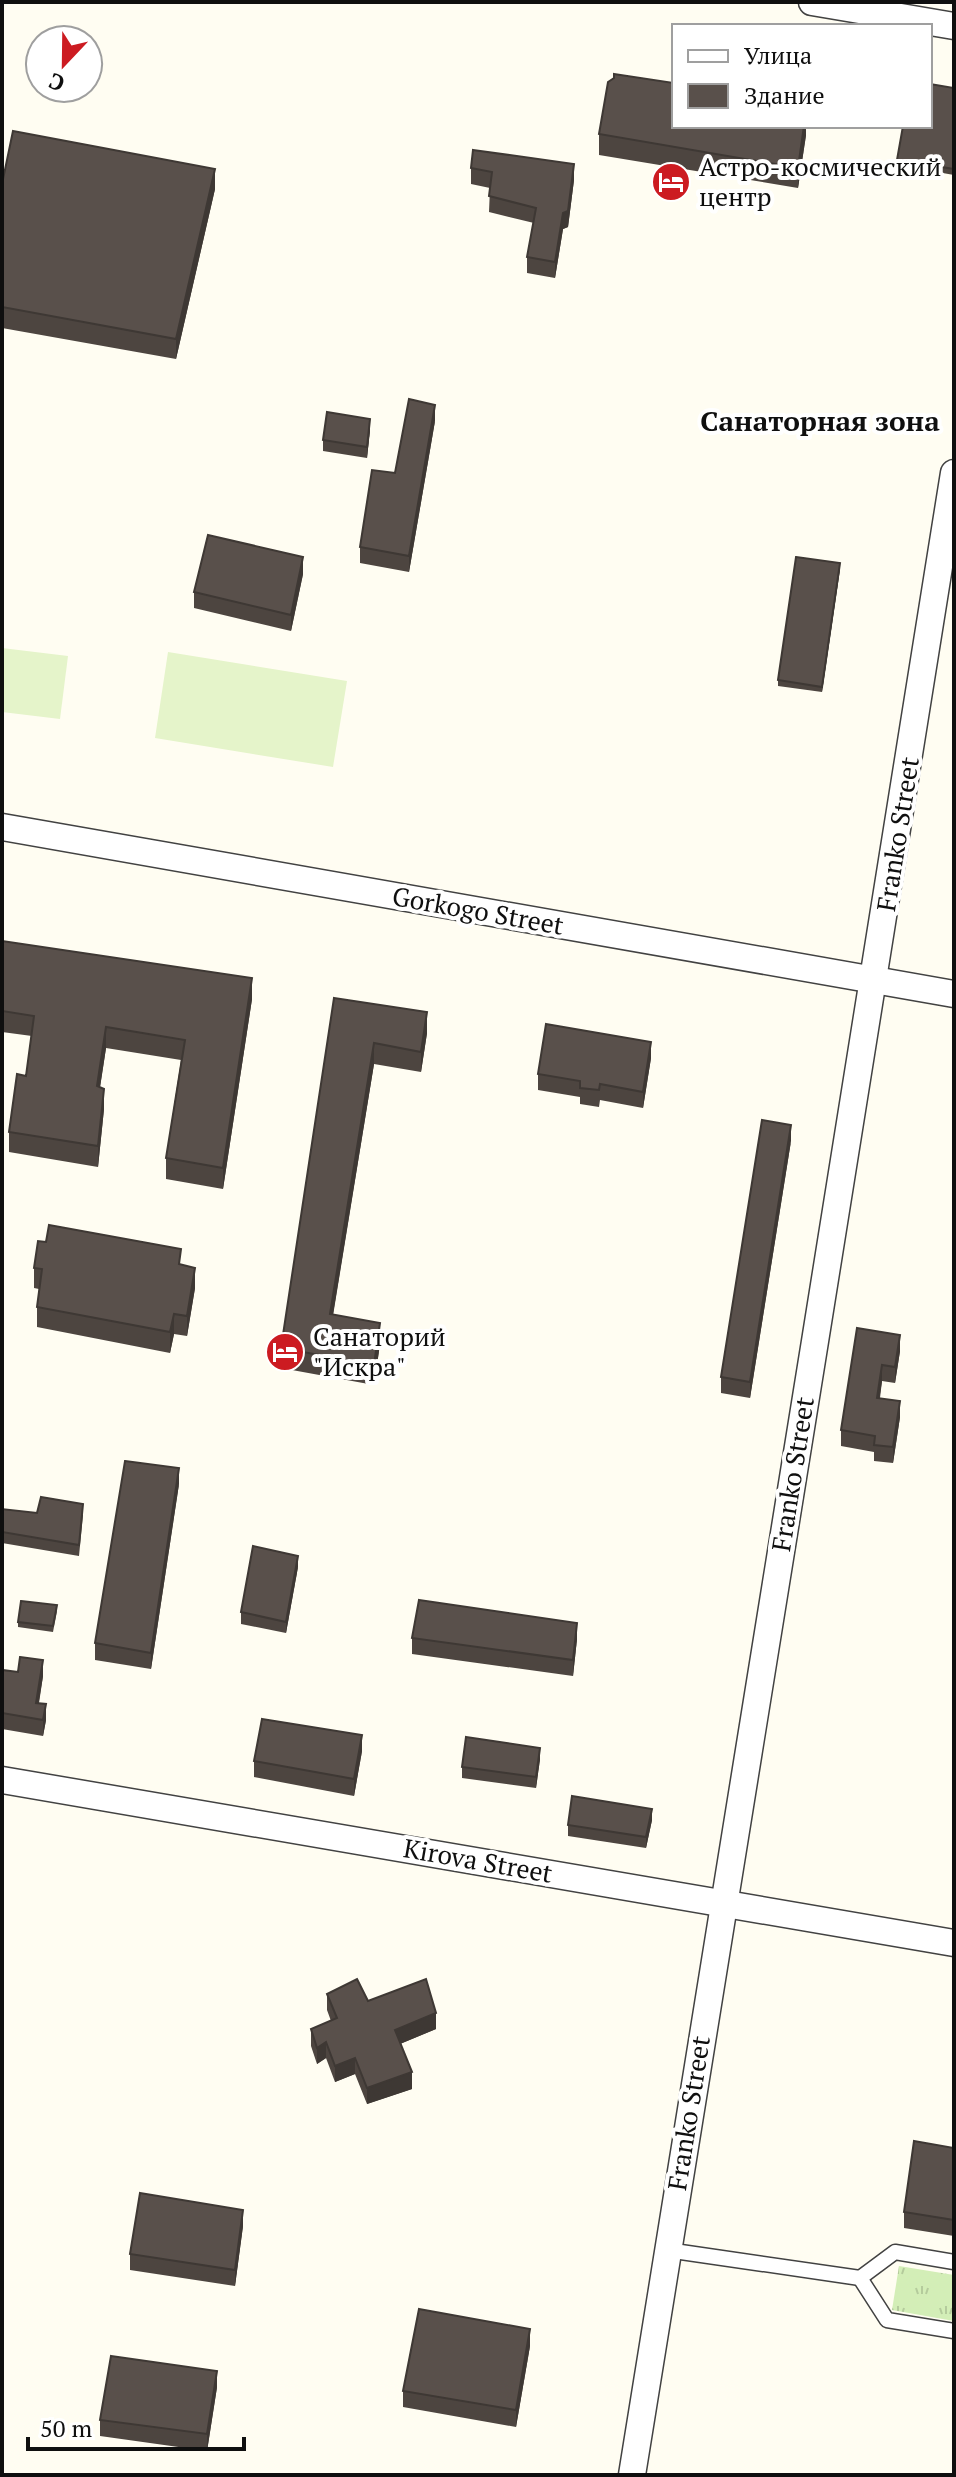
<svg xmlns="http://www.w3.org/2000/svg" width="956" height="2477" font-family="'PT Serif',serif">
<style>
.grass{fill:url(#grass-tufts)}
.pitch{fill:#e5f4ca}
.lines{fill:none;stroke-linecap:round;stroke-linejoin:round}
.lane-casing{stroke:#424242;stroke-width:17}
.street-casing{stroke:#424242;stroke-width:29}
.lane{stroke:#fff;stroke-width:14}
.street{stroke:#fff;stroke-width:26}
.wall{fill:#4d4540}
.shaded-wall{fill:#3e3834}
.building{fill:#59504b;stroke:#3e3834;stroke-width:2}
.labels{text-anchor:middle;stroke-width:8;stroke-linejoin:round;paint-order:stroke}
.poi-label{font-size:26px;fill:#0f0f0f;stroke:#fff;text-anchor:start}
.street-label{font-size:26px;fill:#0f0f0f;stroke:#fff}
.neighbourhood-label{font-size:28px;font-weight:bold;fill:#0f0f0f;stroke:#fff}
</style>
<defs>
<pattern id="grass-tufts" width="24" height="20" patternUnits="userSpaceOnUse" patternTransform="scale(2)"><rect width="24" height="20" fill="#d3eeb7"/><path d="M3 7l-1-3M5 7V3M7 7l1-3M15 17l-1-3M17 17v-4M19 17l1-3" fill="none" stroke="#b4cb9c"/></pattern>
</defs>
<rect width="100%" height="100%" fill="#fffdf2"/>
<polygon class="grass" points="899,2266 954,2275 954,2321 892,2310"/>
<g class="pitch">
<polygon points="2,648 68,656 60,719 2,712"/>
<polygon points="168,652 347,681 333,767 155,738"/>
</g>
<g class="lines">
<g class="lane-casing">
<g id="lane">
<polyline points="667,2250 860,2278 895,2252 954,2262"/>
<polyline points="860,2278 887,2320 954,2331"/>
</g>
</g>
<g class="street-casing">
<g id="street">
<polyline points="812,2 954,26"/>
<polyline points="2,827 954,994"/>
<polyline points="2,1780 954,1943"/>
<path d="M632,2475c105,-668 218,-1334 322,-2002"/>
</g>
</g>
<use href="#lane" class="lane"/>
<use href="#street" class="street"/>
</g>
<g class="wall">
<polygon points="954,88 954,175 897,165 897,160"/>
<polygon points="806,126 806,135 798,188 599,155 599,134"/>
<polygon points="471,168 574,180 568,227 563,229 555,278 527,273 527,257 534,223 489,212 490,188 471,184"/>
<polygon points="2,184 215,189 176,359 2,328"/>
<polygon points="435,421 409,572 360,563 360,547 395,473"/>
<polygon points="370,430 367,458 323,451 323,440"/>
<polygon points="840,569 822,692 778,686 778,680"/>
<polygon points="303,574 291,631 194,608 194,592"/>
<polygon points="2,941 252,999 223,1189 166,1179 166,1158 181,1060 106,1048 100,1087 104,1109 98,1167 9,1152 9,1132 26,1076 32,1036 2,1032"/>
<polygon points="334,998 427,1033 421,1072 374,1064 333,1314 380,1344 374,1385 281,1368 281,1348"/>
<polygon points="651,1058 643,1108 600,1100 599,1107 580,1104 580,1097 538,1090 538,1074"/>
<polygon points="791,1141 750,1398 721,1393 721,1377"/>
<polygon points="181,1265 195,1288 187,1336 174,1334 170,1353 37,1327 37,1307 39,1289 34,1288 34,1268"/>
<polygon points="900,1335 900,1351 895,1383 882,1381 880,1398 900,1417 893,1463 874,1461 874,1452 841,1446 841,1430"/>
<polygon points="179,1484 151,1669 95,1660 95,1643"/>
<polygon points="2,1509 37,1513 83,1515 79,1556 2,1543"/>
<polygon points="298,1567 286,1633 241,1624 241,1612"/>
<polygon points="57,1611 53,1632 18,1627 18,1622"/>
<polygon points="412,1638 577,1639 573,1676 412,1654"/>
<polygon points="2,1670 43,1676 39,1703 46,1720 43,1736 2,1729"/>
<polygon points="362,1751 354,1796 254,1777 254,1761"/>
<polygon points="540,1759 536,1788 462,1778 462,1767"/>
<polygon points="652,1820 646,1848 568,1836 568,1825"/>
<polygon points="327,1994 368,2001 436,2029 400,2044 412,2089 367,2104 355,2074 335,2082 326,2058 317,2064 311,2046 311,2029 331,2021 327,2010"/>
<polygon points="954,2148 954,2236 904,2228 904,2212"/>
<polygon points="243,2226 235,2286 130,2270 130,2254"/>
<polygon points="530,2346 516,2427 403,2407 403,2391"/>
<polygon points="217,2387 207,2451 100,2436 100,2420"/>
</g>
<g class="shaded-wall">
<polygon points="804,126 806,126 806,135 798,188 798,168"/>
<polygon points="574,164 574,180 568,227 563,229 555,278 555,262 563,213"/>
<polygon points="215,169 215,189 176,359 176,339"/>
<polygon points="435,405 435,421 409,572 409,556"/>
<polygon points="370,419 370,430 367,458 367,447"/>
<polygon points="303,557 303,574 291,631 291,615"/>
<polygon points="840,563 840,569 822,692 822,687"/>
<polygon points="252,978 252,999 223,1189 223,1168"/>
<polygon points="427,1012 427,1033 421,1072 421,1052"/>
<polygon points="106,1027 106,1048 97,1107 97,1086"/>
<polygon points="651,1042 651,1058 643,1108 643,1092"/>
<polygon points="374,1043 374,1064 330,1334 330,1314"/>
<polygon points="104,1089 104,1109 98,1167 98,1146"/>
<polygon points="791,1125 791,1141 750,1398 750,1382"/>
<polygon points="195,1268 195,1288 187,1336 187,1316"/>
<polygon points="174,1314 174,1334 170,1353 170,1332"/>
<polygon points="380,1323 380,1344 374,1385 374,1365"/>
<polygon points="900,1335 900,1351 895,1383 895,1367"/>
<polygon points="882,1365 882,1381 877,1414 877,1398"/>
<polygon points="900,1401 900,1417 893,1463 893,1447"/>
<polygon points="179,1468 179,1484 151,1669 151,1653"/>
<polygon points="298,1556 298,1567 286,1633 286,1622"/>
<polygon points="577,1623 577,1639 573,1676 573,1660"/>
<polygon points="43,1660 43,1676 36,1719 36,1703"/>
<polygon points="46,1704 46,1720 43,1736 43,1720"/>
<polygon points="362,1735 362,1751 354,1796 354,1779"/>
<polygon points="540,1748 540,1759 536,1788 536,1777"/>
<polygon points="652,1809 652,1820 646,1848 646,1837"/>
<polygon points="436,2013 436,2029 395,2046 395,2030"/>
<polygon points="326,2042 326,2058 317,2064 317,2048"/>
<polygon points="355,2058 355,2074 335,2082 335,2066"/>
<polygon points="412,2072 412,2089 367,2104 367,2088"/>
<polygon points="243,2210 243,2226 235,2286 235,2270"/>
<polygon points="530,2329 530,2346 516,2427 516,2410"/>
<polygon points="217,2371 217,2387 207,2451 207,2434"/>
</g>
<g class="building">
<polygon points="614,74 674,83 674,126 804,126 798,168 599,134 608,82 614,78"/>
<polygon points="930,84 954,88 954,169 897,160 903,126 930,126"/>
<polygon points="13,131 215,169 176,339 2,307 2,184"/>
<polygon points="473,150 574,164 568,211 563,213 555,262 527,257 536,208 489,196 492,172 471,168"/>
<polygon points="409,399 435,405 409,556 360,547 372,470 395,473"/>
<polygon points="327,412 370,419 367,447 323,440"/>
<polygon points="208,535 303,557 291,615 194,592"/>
<polygon points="796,557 840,563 822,687 778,680"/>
<polygon points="2,941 252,978 223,1168 166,1158 185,1040 106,1027 97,1086 104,1089 98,1146 9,1132 17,1074 26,1076 34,1016 2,1011"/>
<polygon points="334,998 427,1012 421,1052 374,1043 330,1314 380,1323 374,1365 281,1348"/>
<polygon points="546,1024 651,1042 643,1092 600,1084 599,1090 580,1088 580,1081 538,1074"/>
<polygon points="762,1120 791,1125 750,1382 721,1377"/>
<polygon points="49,1225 181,1249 179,1264 195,1268 187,1316 174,1314 170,1332 37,1307 42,1269 34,1268 38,1241 46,1242"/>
<polygon points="857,1328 900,1335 895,1367 882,1365 877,1398 900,1401 893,1447 874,1445 875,1436 841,1430"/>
<polygon points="125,1461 179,1468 151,1653 95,1643"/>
<polygon points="41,1497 83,1504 79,1545 2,1532 2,1509 37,1513"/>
<polygon points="253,1546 298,1556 286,1622 241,1612"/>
<polygon points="419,1600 577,1623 573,1660 412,1638"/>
<polygon points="21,1601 57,1605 53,1626 18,1622"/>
<polygon points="20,1657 43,1660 36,1703 46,1704 43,1720 2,1713 2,1670 18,1672"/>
<polygon points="262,1719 362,1735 354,1779 254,1761"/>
<polygon points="466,1737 540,1748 536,1777 462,1767"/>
<polygon points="572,1796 652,1809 646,1837 568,1825"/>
<polygon points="357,1979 368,2001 426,1979 436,2013 395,2030 412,2072 367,2088 355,2058 335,2066 326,2042 317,2048 311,2029 337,2018 327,1994"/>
<polygon points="914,2141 954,2148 954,2220 904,2212"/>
<polygon points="140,2193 243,2210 235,2270 130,2254"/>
<polygon points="419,2309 530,2329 516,2410 403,2391"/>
<polygon points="111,2356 217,2371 207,2434 100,2420"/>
</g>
<defs>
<g id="hotel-disc" transform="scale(2)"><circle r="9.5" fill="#cc1b21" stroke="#fff"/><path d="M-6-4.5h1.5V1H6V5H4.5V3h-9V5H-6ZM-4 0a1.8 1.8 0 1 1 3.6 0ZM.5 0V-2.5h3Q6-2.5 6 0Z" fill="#fff"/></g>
</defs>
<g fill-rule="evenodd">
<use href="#hotel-disc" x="671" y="182"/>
<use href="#hotel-disc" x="285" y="1352"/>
</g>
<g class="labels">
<g class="poi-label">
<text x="699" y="176">Астро-космический<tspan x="699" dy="30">центр</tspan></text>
<text x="313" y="1346">Санаторий<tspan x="313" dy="30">"Искра"</tspan></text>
</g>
<g class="street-label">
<text transform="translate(898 834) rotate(-81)" y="9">Franko Street</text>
<text transform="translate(478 911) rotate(10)" y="9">Gorkogo Street</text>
<text transform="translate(793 1474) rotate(-81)" y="9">Franko Street</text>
<text transform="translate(478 1861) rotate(10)" y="9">Kirova Street</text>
<text transform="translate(689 2113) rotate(-81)" y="9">Franko Street</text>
</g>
<g class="neighbourhood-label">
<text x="820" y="431">Санаторная зона</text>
</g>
</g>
<rect width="956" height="2477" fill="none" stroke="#0f0f0f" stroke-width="8"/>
<rect x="672" y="24" width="260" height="104" fill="#ffffff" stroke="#9f9f9f" stroke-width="2"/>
<rect x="688" y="50" width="40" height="12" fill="#ffffff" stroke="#9f9f9f" stroke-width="2"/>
<text x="744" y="64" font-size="24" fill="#0f0f0f">Улица</text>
<rect x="688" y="84" width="40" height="24" fill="#59504b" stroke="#9f9f9f" stroke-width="2"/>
<text x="744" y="104" font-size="24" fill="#0f0f0f">Здание</text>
<g transform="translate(64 64) rotate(202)"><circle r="38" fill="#ffffff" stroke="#9f9f9f" stroke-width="2"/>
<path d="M0-6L14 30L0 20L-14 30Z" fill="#cc1b21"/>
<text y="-12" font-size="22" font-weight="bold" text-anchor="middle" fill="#0f0f0f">С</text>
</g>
<path d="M28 2437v12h216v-12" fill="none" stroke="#0f0f0f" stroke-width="4"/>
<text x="40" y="2437" font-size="24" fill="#0f0f0f" stroke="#ffffff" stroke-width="6" paint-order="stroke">50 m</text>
</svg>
